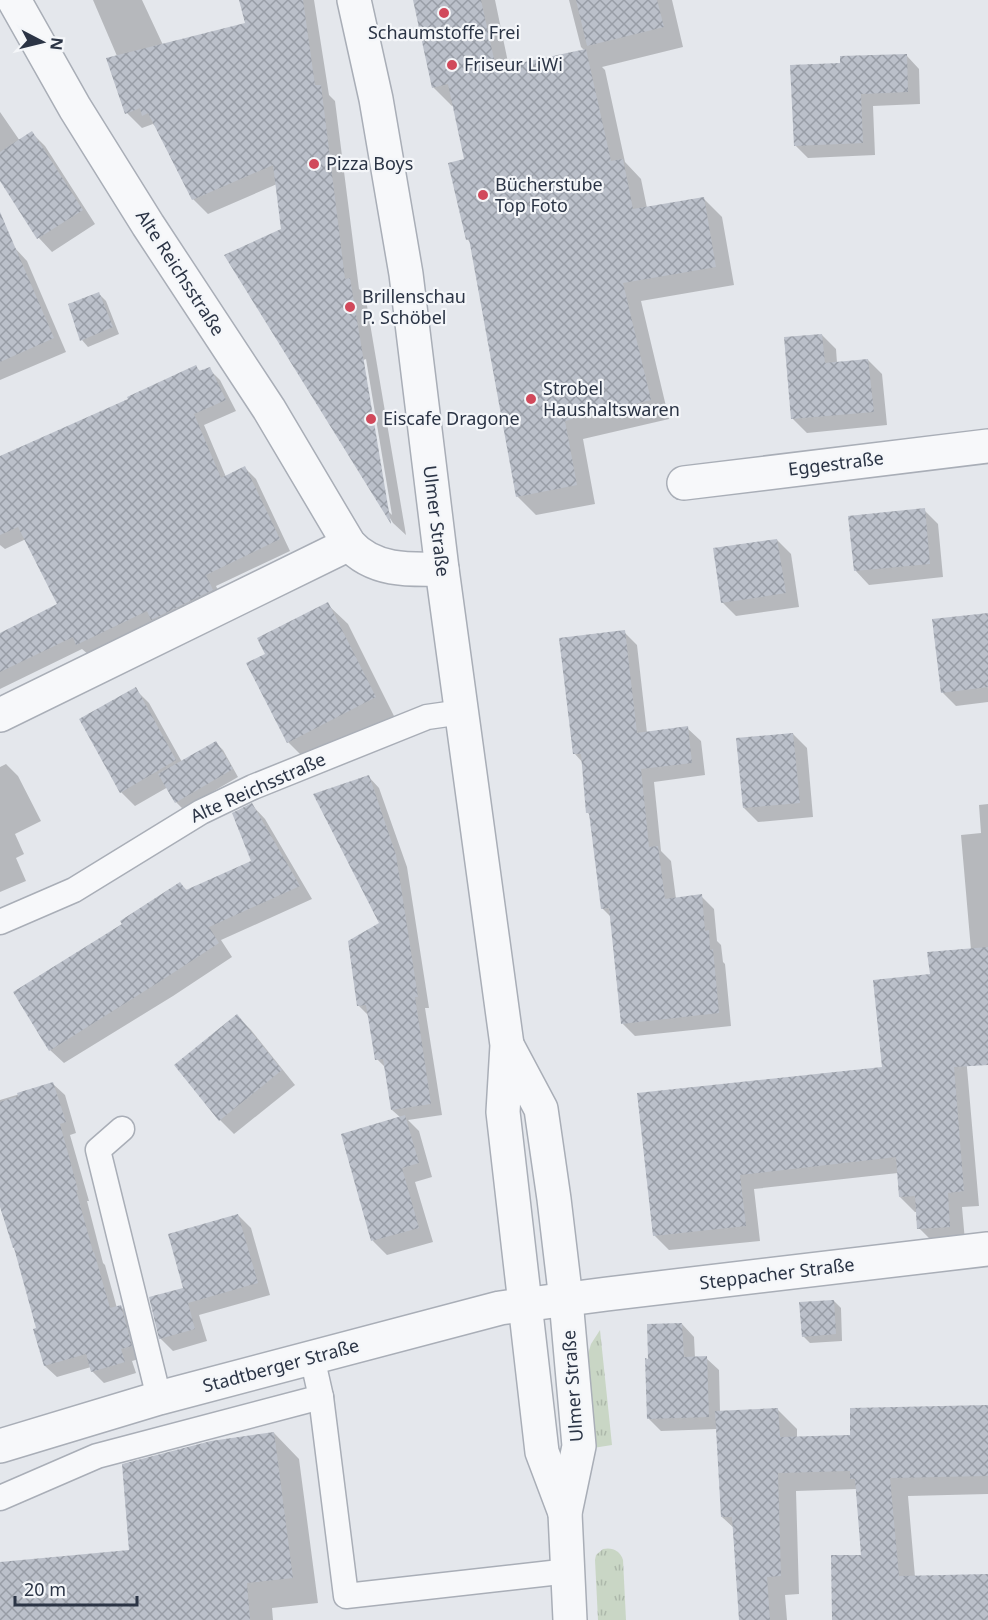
<svg xmlns="http://www.w3.org/2000/svg" width="988" height="1620" font-family="'Noto Sans',sans-serif">
<style>
.grass{fill:url(#grass-tufts)}
.shadow{fill:#0003;fill-rule:evenodd}
.building{fill:url(#building-cross-hatch)}
.lines{fill:none;stroke-linecap:round;stroke-linejoin:round}
.service-casing{stroke:#a9aeb7;stroke-width:27}
.minor-casing{stroke:#a9aeb7;stroke-width:36}
.tertiary-casing{stroke:#a9aeb7;stroke-width:36}
.service{stroke:#f7f8fa;stroke-width:24}
.minor{stroke:#f7f8fa;stroke-width:33}
.tertiary{stroke:#f7f8fa;stroke-width:33}
.poi-dot{fill:#d1495b;stroke:#f4f6f9;stroke-width:2}
.labels{text-anchor:middle;stroke-width:4.5;stroke-linejoin:round;paint-order:stroke}
.poi-label{font-size:18px;fill:#2b3445;stroke:#f4f6f9;text-anchor:start}
.street-label{font-size:18px;fill:#2b3445;stroke:#f4f6f9}
</style>
<defs>
<pattern id="grass-tufts" width="24" height="20" patternUnits="userSpaceOnUse" patternTransform="scale(1.5)"><rect width="24" height="20" fill="#c9d6c5"/><path d="M3 7l-1-3M5 7V3M7 7l1-3M15 17l-1-3M17 17v-4M19 17l1-3" fill="none" stroke="#adb8ab"/></pattern>
<pattern id="building-cross-hatch" width="8" height="8" patternUnits="userSpaceOnUse" patternTransform="scale(1.5)"><rect width="8" height="8" fill="#bbc0ca"/><path d="M0 0l8 8M0 8l8-8" fill="none" stroke="#989da6"/></pattern>
</defs>
<rect width="100%" height="100%" fill="#e4e7ec"/>
<g class="grass">
<polygon points="600,1330 612,1445 593,1448 585,1364 591,1344"/>
<path d="M603,1549c10,-2 17,2 20,11l3,60h-28l-3,-60 1,-5z"/>
</g>
<g class="shadow">
<path d="M93,0h49l21,45 84,-21 -6,-24h73l15,95 6,6 24,188 6,5 41,241 -13,-12 -167,-268 57,-26 -6,-45 -69,30 -15,-15 -35,-70 -5,-5 -11,4 -15,-15 -10,-57zM366,359l26,156 -4,-4 -25,-151z"/>
<polygon points="415,0 495,0 509,67 585,51 581,47 569,0 672,0 683,47 602,67 605,70 625,162 641,179 647,208 703,198 722,217 734,285 641,301 669,419 583,439 595,504 536,515 517,496 471,243 467,239 466,160 454,105 452,106 433,87"/>
<polygon points="907,56 919,69 920,104 873,106 875,155 808,158 795,145 841,64"/>
<polygon points="0,112 20,141 32,133 45,146 95,224 52,252 39,238 0,178"/>
<polygon points="14,247 27,261 66,352 0,380 0,254"/>
<polygon points="99,294 106,301 119,334 88,347 82,340"/>
<polygon points="822,335 836,349 837,363 868,360 882,374 887,425 807,433 793,419"/>
<polygon points="196,367 201,372 209,369 220,380 236,411 204,425 226,477 245,468 256,479 290,551 216,586 223,601 89,655 82,649 0,689 0,634 59,605 26,539 5,549 0,545 0,459 130,400"/>
<polygon points="924,510 938,524 943,577 869,585 855,570"/>
<polygon points="777,540 791,554 799,607 736,616 722,602"/>
<polygon points="327,604 348,624 395,718 308,762 288,742 267,654"/>
<polygon points="988,614 988,702 956,706 942,692"/>
<polygon points="624,632 637,645 647,733 687,728 701,741 705,775 654,782 661,851 671,861 676,899 701,896 714,909 717,941 721,945 723,962 725,964 731,1026 635,1036 622,1023 611,917 603,909 591,816 588,813 583,763 575,754"/>
<polygon points="135,689 149,703 182,762 216,743 223,750 238,777 183,809 176,802 168,787 135,806 121,792"/>
<polygon points="793,734 807,748 813,817 758,822 744,808"/>
<polygon points="6,764 18,776 41,821 15,834 24,854 16,858 26,881 0,892 0,767"/>
<polygon points="368,776 379,788 407,867 429,1008 425,1008 442,1115 408,1120 419,1131 432,1177 415,1182 433,1242 387,1255 373,1241 343,1135 401,1118 392,1110 386,1068 377,1059 369,1016 359,1006 381,924"/>
<polygon points="988,804 988,1007 962,1010 979,1206 962,1207 965,1241 934,1243 919,1228 918,1212 915,1212 900,1197 898,1173 754,1189 760,1241 669,1250 654,1235 883,1068 932,976 971,950 961,835 981,833 979,805"/>
<polygon points="252,805 265,819 312,899 221,940 232,957 173,996 64,1063 50,1050 124,924 180,884 188,891 253,862"/>
<polygon points="237,1016 251,1030 295,1085 234,1134 220,1120"/>
<polygon points="53,1084 65,1095 76,1133 70,1135 89,1201 87,1201 103,1263 105,1265 117,1308 121,1307 133,1318 142,1358 132,1361 136,1373 104,1383 92,1371 91,1367 57,1377 45,1366 38,1329 0,1187 0,1100"/>
<polygon points="238,1215 251,1228 270,1295 199,1315 207,1341 173,1351 160,1338 185,1289"/>
<polygon points="834,1301 841,1308 842,1341 810,1343 803,1336"/>
<polygon points="682,1324 694,1337 695,1358 706,1358 719,1370 720,1412 778,1410 797,1429 797,1438 851,1436 988,1407 988,1494 908,1496 915,1577 988,1575 988,1620 834,1620 863,1557 857,1489 796,1491 799,1594 785,1595 787,1620 740,1620 735,1529 722,1517 717,1429 661,1431 649,1419 650,1360"/>
<polygon points="274,1433 299,1459 318,1603 272,1608 273,1620 0,1620 0,1563 130,1551"/>
</g>
<g class="building">
<polygon points="239,0 303,0 315,85 321,85 345,279 350,278 391,524 224,255 281,229 273,165 192,200 148,113 142,116 140,108 125,114 106,58 245,23"/>
<polygon points="413,0 481,0 496,68 586,49 611,161 623,159 633,209 704,197 716,267 623,283 651,400 565,421 577,485 516,497 469,239 466,240 448,163 464,159 448,84 432,88"/>
<polygon points="576,0 657,0 664,27 587,46"/>
<polygon points="907,54 908,92 861,94 863,143 794,146 790,65 840,63 840,56"/>
<polygon points="32,131 83,210 37,239 0,181 0,152"/>
<polygon points="0,212 54,338 0,362"/>
<polygon points="99,292 113,327 80,341 68,304"/>
<polygon points="822,334 825,363 868,359 874,412 791,419 784,337"/>
<polygon points="196,365 199,371 210,367 226,400 194,414 221,478 245,466 280,539 206,575 213,590 151,620 147,611 76,645 73,637 0,672 0,633 57,604 18,527 0,535 0,456 128,399 127,397"/>
<polygon points="925,508 930,564 854,571 848,516"/>
<polygon points="777,539 786,593 721,603 713,548"/>
<polygon points="328,602 376,697 287,743 246,663 265,654 257,638"/>
<polygon points="988,613 988,687 941,693 932,619"/>
<polygon points="625,630 637,733 688,726 692,763 641,769 649,847 658,846 665,899 702,894 705,931 709,930 710,950 713,949 719,1013 621,1024 609,908 601,909 589,813 586,813 581,754 573,754 559,638"/>
<polygon points="136,687 176,760 120,793 79,719"/>
<polygon points="793,733 800,803 743,808 736,738"/>
<polygon points="216,741 233,769 175,803 158,774"/>
<polygon points="369,775 396,855 418,997 415,997 431,1104 391,1110 383,1059 375,1060 366,1005 357,1006 348,941 379,923 313,794"/>
<polygon points="252,803 300,886 209,927 219,943 159,982 49,1051 13,992 122,924 120,921 180,882 186,890 251,861 232,813"/>
<polygon points="988,947 988,1065 954,1067 964,1191 948,1193 950,1227 917,1229 915,1196 899,1197 896,1157 740,1175 746,1226 653,1236 637,1093 882,1067 873,980 930,974 927,952"/>
<polygon points="237,1014 282,1070 219,1121 174,1065"/>
<polygon points="53,1082 66,1122 60,1124 78,1190 76,1190 93,1252 94,1252 110,1308 121,1305 132,1346 121,1349 125,1362 91,1372 86,1354 44,1366 33,1329 36,1328 14,1248 13,1248 0,1207 0,1102 18,1096 17,1093"/>
<polygon points="405,1115 419,1163 402,1168 419,1228 371,1241 341,1134"/>
<polygon points="238,1214 258,1283 188,1303 195,1329 159,1339 149,1297 183,1288 168,1234"/>
<polygon points="834,1300 836,1334 802,1337 799,1302"/>
<polygon points="682,1323 684,1357 707,1356 709,1417 647,1419 645,1358 648,1359 647,1324"/>
<polygon points="988,1405 988,1476 890,1478 899,1576 988,1574 988,1620 832,1620 831,1555 861,1555 855,1479 850,1479 850,1471 778,1473 781,1576 767,1577 770,1620 739,1620 732,1517 721,1517 715,1411 778,1408 780,1437 850,1435 850,1408"/>
<polygon points="274,1432 293,1578 247,1583 250,1620 0,1620 0,1562 129,1550 122,1464 211,1441"/>
</g>
<g class="lines">
<g class="service-casing">
<g id="service">
<polyline points="0,922 74,890 201,812 253,787 427,717 462,712"/>
<polyline points="122,1129 98,1150 159,1398"/>
<polyline points="321,1397 346,1596 569,1571"/>
<polyline points="0,1498 97,1456 321,1397 312,1357"/>
</g>
</g>
<g class="minor-casing">
<g id="minor">
<path d="M14,0l61,108 73,117 121,184 80,135c24,27 59,26 93,25"/>
<polyline points="684,483 988,446"/>
<polyline points="0,715 349,544"/>
<polyline points="0,1446 159,1398 500,1308 607,1294 988,1249"/>
</g>
</g>
<g class="tertiary-casing">
<g id="tertiary">
<polyline points="354,0 376,99 406,274 442,569 507,1045 503,1112 542,1452 565,1513"/>
<polyline points="508,1047 541,1109 554,1199 566,1300 579,1446 565,1513 570,1620"/>
</g>
</g>
<use href="#service" class="service"/>
<use href="#minor" class="minor"/>
<use href="#tertiary" class="tertiary"/>
</g>
<g class="poi-dot">
<circle cx="444" cy="13" r="6"/>
<circle cx="452" cy="65" r="6"/>
<circle cx="314" cy="164" r="6"/>
<circle cx="483" cy="195" r="6"/>
<circle cx="350" cy="307" r="6"/>
<circle cx="531" cy="399" r="6"/>
<circle cx="371" cy="419" r="6"/>
</g>
<g class="labels">
<g class="poi-label">
<text x="444" y="39" text-anchor="middle">Schaumstoffe Frei</text>
<text x="464" y="71">Friseur LiWi</text>
<text x="326" y="170">Pizza Boys</text>
<text x="495" y="191">Bücherstube<tspan x="495" dy="21">Top Foto</tspan></text>
<text x="362" y="303">Brillenschau<tspan x="362" dy="21">P. Schöbel</tspan></text>
<text x="543" y="395">Strobel<tspan x="543" dy="21">Haushaltswaren</tspan></text>
<text x="383" y="425">Eiscafe Dragone</text>
</g>
<g class="street-label">
<text transform="translate(180 273) rotate(57)" y="6">Alte Reichsstraße</text>
<text transform="translate(836 464) rotate(-7)" y="6">Eggestraße</text>
<text transform="translate(436 521) rotate(83)" y="6">Ulmer Straße</text>
<text transform="translate(258 788) rotate(-24)" y="6">Alte Reichsstraße</text>
<text transform="translate(777 1274) rotate(-7)" y="6">Steppacher Straße</text>
<text transform="translate(281 1366) rotate(-15)" y="6">Stadtberger Straße</text>
<text transform="translate(573 1386) rotate(-94)" y="6">Ulmer Straße</text>
</g>
</g>
<g transform="translate(42 42) rotate(97)" stroke="#f4f6f9" stroke-width="4.5" paint-order="stroke">
<path d="M0-4.5L10 22L0 15L-10 22Z" fill="#2b3445"/>
<text y="-9" font-size="16" font-weight="bold" text-anchor="middle" fill="#2b3445">N</text>
</g>
<path d="M15 1596v9h122v-9" fill="none" stroke="#2b3445" stroke-width="3"/>
<text x="24" y="1596" font-size="18" fill="#2b3445" stroke="#f4f6f9" stroke-width="4.5" paint-order="stroke">20 m</text>
</svg>
